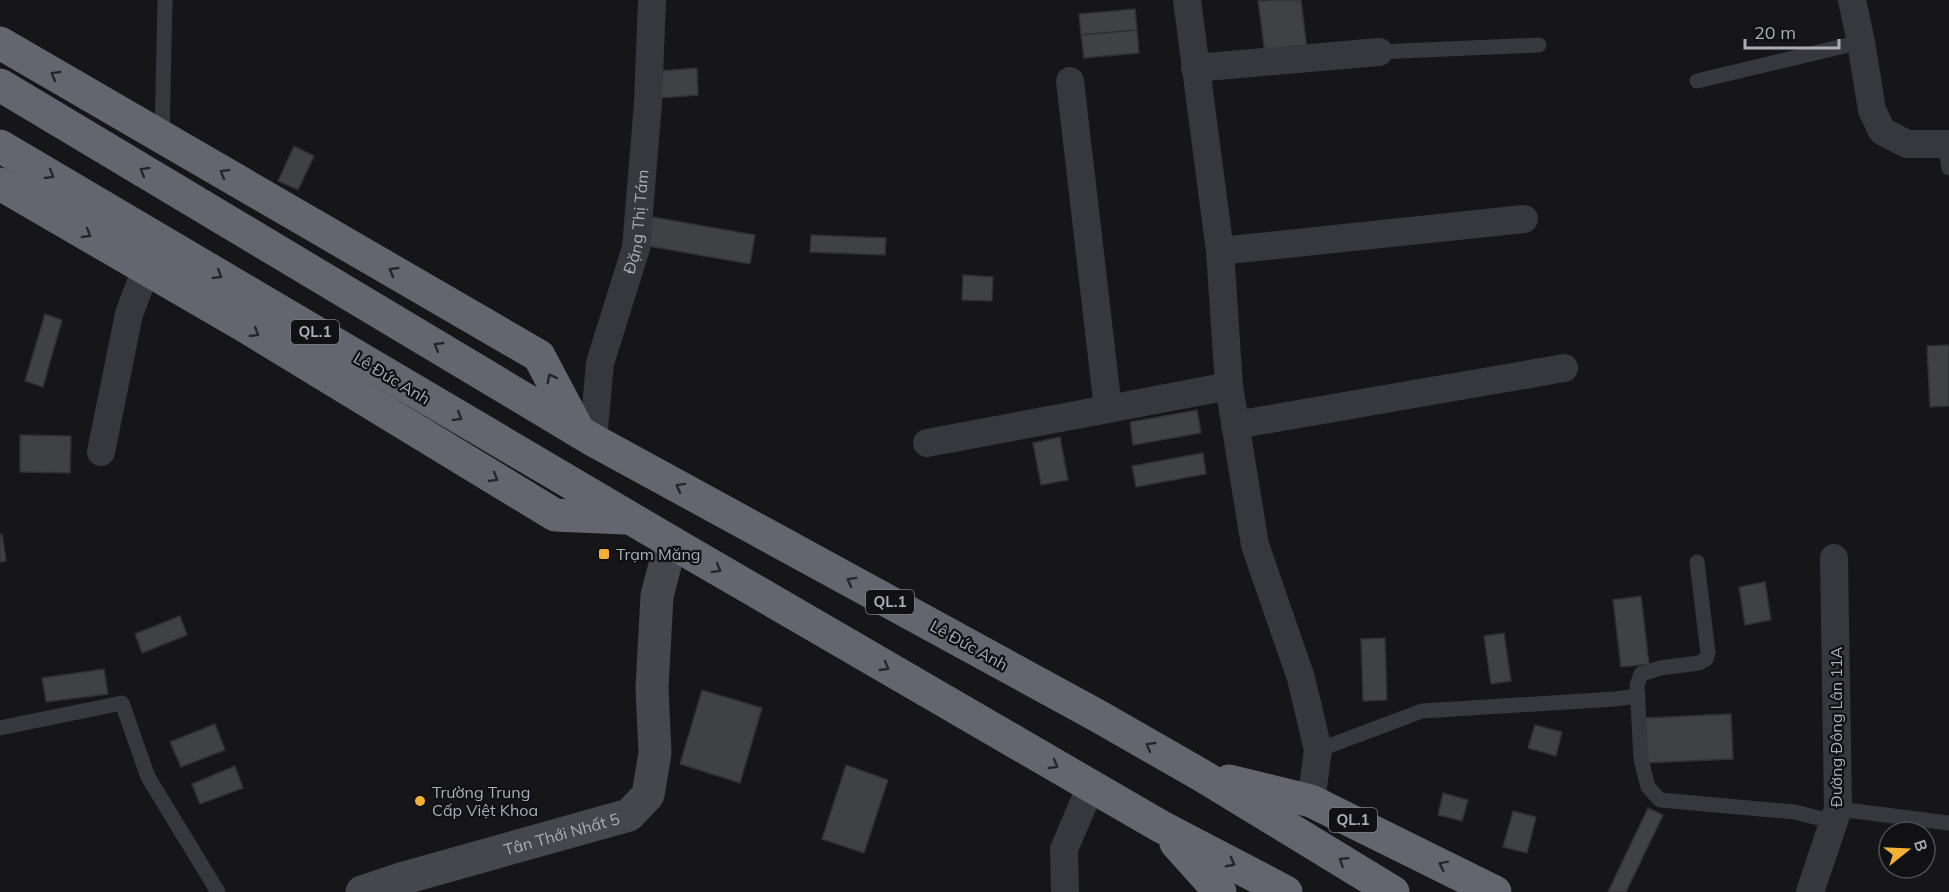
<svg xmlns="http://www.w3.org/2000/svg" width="1949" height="892" font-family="Mulish,sans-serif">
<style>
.building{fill:#404145;stroke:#303034;stroke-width:1.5}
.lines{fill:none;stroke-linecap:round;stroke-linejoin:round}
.lane{stroke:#37383d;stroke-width:15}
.street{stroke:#37383d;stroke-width:28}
.secondary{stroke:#45474d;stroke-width:33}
.highway{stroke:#63666e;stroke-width:33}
.oneway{stroke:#26262a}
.poi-dot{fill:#f2b134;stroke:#111113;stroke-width:2}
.labels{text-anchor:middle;stroke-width:4.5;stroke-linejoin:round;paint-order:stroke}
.shield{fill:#111113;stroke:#7b7e86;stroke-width:1.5}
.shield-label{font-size:15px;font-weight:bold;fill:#a8adb8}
.street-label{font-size:16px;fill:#a8adb8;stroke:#111113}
.poi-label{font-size:16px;fill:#a8adb8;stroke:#111113;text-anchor:start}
</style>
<rect width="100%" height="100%" fill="#161618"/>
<g class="building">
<polygon points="1270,0 1301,0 1307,49 1265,53 1258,1"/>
<polygon points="1135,9 1137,30 1081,35 1079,14"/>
<polygon points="1137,30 1139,53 1084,58 1081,35"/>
<polygon points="697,68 698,95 661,98 659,71"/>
<polygon points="294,146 314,156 298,190 278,181"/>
<polygon points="647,216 755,235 750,264 642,245"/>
<polygon points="811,235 886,238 885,255 810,252"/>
<polygon points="963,275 993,277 992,301 962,300"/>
<polygon points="45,314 62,320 43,387 25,381"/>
<polygon points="1949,345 1949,406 1930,407 1927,346"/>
<polygon points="1197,410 1201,433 1133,445 1130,422"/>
<polygon points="20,435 71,436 70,473 20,472"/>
<polygon points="1060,437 1068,480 1041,485 1033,443"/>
<polygon points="1203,453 1206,474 1136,487 1132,466"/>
<polygon points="2,534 6,561 0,562 0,535"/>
<polygon points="1765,582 1771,620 1745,625 1739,587"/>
<polygon points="1641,596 1649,664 1621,667 1613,600"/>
<polygon points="180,616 187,635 142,653 135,634"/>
<polygon points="1504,633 1511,681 1491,684 1484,636"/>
<polygon points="1385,638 1387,700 1363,701 1361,639"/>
<polygon points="104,669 108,694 46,702 42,678"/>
<polygon points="702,690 762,708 740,783 680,764"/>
<polygon points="1731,714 1733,759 1646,763 1644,718"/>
<polygon points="215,724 225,750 181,767 170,742"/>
<polygon points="1535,725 1562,732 1556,756 1528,748"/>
<polygon points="846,765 888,780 864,853 822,839"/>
<polygon points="235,766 243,788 200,804 192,784"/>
<polygon points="1443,793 1468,800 1462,821 1438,815"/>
<polygon points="1648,808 1663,815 1626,892 1608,892"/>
<polygon points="1513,811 1536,817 1527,853 1503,847"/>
</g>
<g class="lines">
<g class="lane">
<polyline points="1379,52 1539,45"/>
<polyline points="1697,81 1861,42"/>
<polyline points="162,137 165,0"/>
<polyline points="1945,144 1949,168"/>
<polyline points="1697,562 1708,653 1706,659 1699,663 1660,668 1641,674 1637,685 1641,759 1648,787 1660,800 1795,812 1834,822"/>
<polyline points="0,728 122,703 148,777 218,892"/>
<polyline points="1318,750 1422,711 1615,699 1638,696"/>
<polyline points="1838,809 1949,823"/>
</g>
<g class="street">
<polyline points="1187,0 1220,251 1229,386 1255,545 1301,678 1318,750 1311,801"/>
<polyline points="1852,0 1861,42 1872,110 1882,131 1907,144 1949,144"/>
<polyline points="1195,68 1379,52"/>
<polyline points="1070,81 1108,409 1229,386"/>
<polyline points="1220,251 1524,219"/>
<polyline points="1235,425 1564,368"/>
<path id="s1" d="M593,440l7,-77 36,-115 12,-145 4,-103"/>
<polyline points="927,443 1108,409"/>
<polyline points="101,452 129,314 146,269"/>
<polyline points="1065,892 1064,849 1091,786"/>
<polyline points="1810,892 1838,809 1834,558"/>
</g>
<path class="secondary" id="s2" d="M362,892l39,-13 228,-64 19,-20 7,-42 -3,-65 5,-92 14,-54"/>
<g class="highway">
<polyline points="0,43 539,356 578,430"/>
<polyline points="0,85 593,440 1098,716 1201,775 1393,892"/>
<polyline points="0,146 671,542 1091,786 1160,826 1286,892"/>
<polyline points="0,184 243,325 555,515 625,518"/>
<polyline points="1229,781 1311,801 1495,892"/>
<polyline points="1176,843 1220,892"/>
</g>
</g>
<defs><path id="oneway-chevron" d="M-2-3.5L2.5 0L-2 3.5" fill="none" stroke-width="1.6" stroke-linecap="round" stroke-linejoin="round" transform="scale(1.5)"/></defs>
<g class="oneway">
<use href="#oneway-chevron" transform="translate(55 75) rotate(-150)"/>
<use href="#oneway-chevron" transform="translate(144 171) rotate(-149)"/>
<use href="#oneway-chevron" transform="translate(224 173) rotate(-150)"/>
<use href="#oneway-chevron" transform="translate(50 175) rotate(31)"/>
<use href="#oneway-chevron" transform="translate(87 234) rotate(30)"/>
<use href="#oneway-chevron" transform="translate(393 271) rotate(-150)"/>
<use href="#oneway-chevron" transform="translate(218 275) rotate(31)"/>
<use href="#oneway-chevron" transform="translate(255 333) rotate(31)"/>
<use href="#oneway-chevron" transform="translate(438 346) rotate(-149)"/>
<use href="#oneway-chevron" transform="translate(551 378) rotate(-118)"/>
<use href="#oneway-chevron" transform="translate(458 417) rotate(31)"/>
<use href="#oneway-chevron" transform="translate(494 478) rotate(31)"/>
<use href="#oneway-chevron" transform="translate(680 487) rotate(-151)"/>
<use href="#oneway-chevron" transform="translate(717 569) rotate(30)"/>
<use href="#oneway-chevron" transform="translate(851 581) rotate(-151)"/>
<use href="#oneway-chevron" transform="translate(885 667) rotate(30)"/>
<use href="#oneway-chevron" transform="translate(1150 746) rotate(-150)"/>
<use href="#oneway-chevron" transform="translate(1054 765) rotate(30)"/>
<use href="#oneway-chevron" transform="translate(1343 861) rotate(-148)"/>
<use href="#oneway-chevron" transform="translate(1231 863) rotate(28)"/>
<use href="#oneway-chevron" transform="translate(1443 865) rotate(-154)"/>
</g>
<g class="poi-dot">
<rect x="598" y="548" width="12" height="12" rx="3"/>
<circle cx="420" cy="801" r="6"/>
</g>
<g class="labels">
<g class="shield">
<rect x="291" y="320" width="48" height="24" rx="4.5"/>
<rect x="866" y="590" width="48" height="24" rx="4.5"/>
<rect x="1329" y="808" width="48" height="24" rx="4.5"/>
</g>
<g class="shield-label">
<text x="315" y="337">QL.1</text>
<text x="890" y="607">QL.1</text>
<text x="1353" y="825">QL.1</text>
</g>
<g class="street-label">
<text dy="6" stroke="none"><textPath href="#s1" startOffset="224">Đặng Thị Tám</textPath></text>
<text transform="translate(392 378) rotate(31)" y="6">Lê Đức Anh</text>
<text transform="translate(969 645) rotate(29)" y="6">Lê Đức Anh</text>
<text transform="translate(1836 727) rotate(-90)" y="6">Đường Đông Lân 11A</text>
<text dy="6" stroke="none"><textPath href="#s2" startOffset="208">Tân Thới Nhất 5</textPath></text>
</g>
<g class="poi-label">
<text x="616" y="560">Trạm Măng</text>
<text x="432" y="798">Trường Trung<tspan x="432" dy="18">Cấp Việt Khoa</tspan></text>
</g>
</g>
<g transform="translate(1907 850) rotate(72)"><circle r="28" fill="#111113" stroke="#4d4f55" stroke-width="1.5"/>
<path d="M0-4.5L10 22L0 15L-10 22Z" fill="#f2b134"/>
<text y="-9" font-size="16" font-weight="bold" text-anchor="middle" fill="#a8adb8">B</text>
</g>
<path d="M1745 39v9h94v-9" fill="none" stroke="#a8adb8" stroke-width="3"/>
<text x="1754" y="39" font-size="18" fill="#a8adb8" stroke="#111113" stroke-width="4.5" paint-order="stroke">20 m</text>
</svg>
